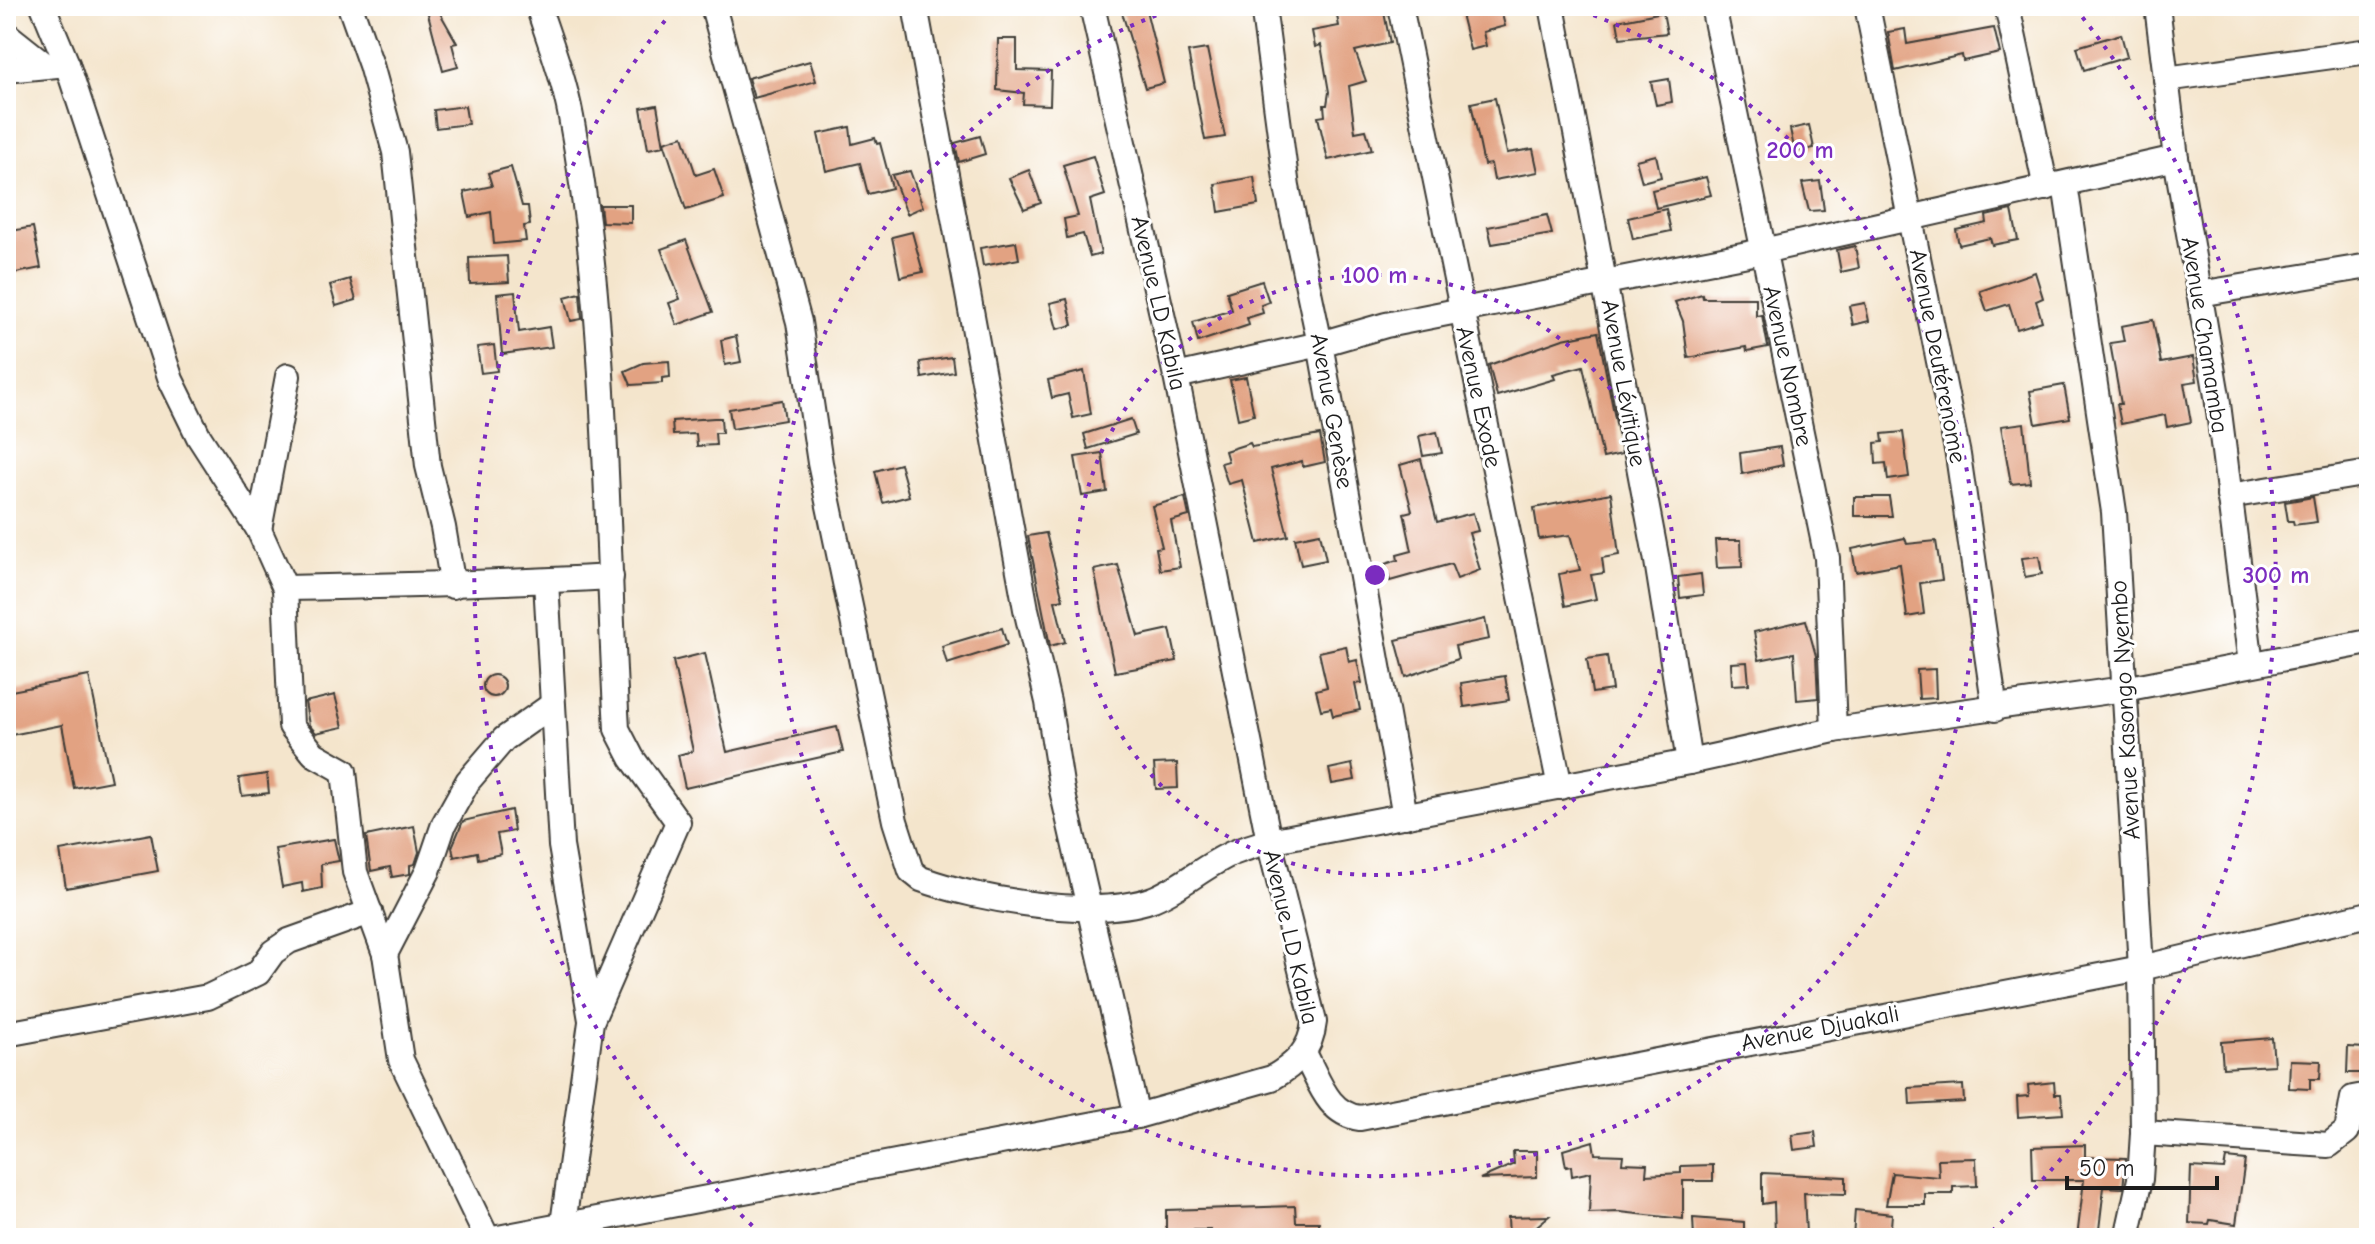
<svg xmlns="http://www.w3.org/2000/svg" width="2375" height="1244" font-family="'Comic Neue',sans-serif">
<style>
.building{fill:#e2a282}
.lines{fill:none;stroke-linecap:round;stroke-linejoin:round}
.minor-casing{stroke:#3c3a36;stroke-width:28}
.minor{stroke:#fff;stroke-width:24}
.ring{fill:none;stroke:#7b2cbf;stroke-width:4;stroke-dasharray:4 8}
.labels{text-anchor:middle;stroke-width:6;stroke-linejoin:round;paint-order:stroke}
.street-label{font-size:24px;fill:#1c1c1c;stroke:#fff}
.centre{fill:#7b2cbf;stroke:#fff;stroke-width:4}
.ring-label{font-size:24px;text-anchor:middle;font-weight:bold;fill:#7b2cbf;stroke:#fff;stroke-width:6;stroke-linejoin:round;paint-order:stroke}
</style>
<rect width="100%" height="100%" fill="#fff"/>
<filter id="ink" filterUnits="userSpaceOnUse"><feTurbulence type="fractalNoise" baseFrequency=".0125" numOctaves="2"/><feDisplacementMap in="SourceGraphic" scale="16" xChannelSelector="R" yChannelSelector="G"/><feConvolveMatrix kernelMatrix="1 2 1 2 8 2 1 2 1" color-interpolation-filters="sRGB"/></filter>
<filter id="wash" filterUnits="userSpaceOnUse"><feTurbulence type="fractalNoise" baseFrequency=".006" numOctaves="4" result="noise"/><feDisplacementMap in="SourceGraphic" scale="32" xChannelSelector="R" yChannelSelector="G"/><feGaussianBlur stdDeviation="1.8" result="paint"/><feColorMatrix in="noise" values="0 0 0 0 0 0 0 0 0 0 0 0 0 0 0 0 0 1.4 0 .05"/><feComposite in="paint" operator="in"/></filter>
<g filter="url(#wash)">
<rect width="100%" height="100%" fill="#f4e5cc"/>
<g id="blocks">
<g class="building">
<polygon points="426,6 436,6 457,43 452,44 458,67 443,71"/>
<polygon points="1120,6 1145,6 1164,83 1145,88"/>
<polygon points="1459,6 1500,6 1505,26 1483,32 1486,46 1470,50"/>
<polygon points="1383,7 1390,43 1355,51 1366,81 1349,86 1355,132 1366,130 1372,150 1328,160 1318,117 1325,116 1324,105 1327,105 1329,92 1321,45 1315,47 1312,31 1339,26 1337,16"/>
<polygon points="1663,12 1667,33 1620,38 1617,21"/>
<polygon points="1994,28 2000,53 1963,61 1962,55 1895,71 1888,32 1905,29 1907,44"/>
<polygon points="2121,34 2127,57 2084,70 2077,47"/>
<polygon points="998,39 1017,39 1017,70 1051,71 1050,105 1023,104 1024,93 997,90"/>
<polygon points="1207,49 1225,137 1205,140 1188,52"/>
<polygon points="810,61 816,81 754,98 748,78"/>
<polygon points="1669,79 1672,102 1656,105 1651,82"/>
<polygon points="1495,98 1507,153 1533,149 1538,172 1494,180 1491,164 1484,165 1471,103"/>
<polygon points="657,105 664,146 648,149 641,108"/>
<polygon points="465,106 468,124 436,128 434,110"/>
<polygon points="1809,125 1814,148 1795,152 1790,129"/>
<polygon points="850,127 852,144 875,138 877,144 880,143 892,188 868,194 860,163 826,171 818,134"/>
<polygon points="683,136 696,175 714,169 724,198 686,210 664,142"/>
<polygon points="980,136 985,154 959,162 955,143"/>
<polygon points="1656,155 1661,177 1642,182 1636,160"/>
<polygon points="1093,156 1105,195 1090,200 1101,254 1090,257 1083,234 1067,238 1064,219 1078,216 1063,165"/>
<polygon points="511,167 522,206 528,206 530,225 524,226 526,241 494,244 491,212 469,217 464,192 492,186 488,173"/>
<polygon points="1029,170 1041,203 1024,209 1009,178"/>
<polygon points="910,171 923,207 907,214 892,175"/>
<polygon points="1254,177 1258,205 1219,212 1215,184"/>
<polygon points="1706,177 1711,195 1656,208 1652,190"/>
<polygon points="1820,181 1824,210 1809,211 1802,183"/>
<polygon points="600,205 631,205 631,223 602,222"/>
<polygon points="1666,209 1671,231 1633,239 1628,218"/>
<polygon points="2012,210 2018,240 1992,245 1990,238 1959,245 1956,230 1987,223 1986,216"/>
<polygon points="1547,215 1552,234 1492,244 1488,227"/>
<polygon points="33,227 41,268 6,275 6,232"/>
<polygon points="912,232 923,272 900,277 892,237"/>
<polygon points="686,240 713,312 677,325 669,303 680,299 661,249"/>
<polygon points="1016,242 1019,259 983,266 980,248"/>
<polygon points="1855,246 1859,268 1841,272 1837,250"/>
<polygon points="507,256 509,282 470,284 469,258"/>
<polygon points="2035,272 2043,298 2036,301 2042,321 2017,329 2009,304 1987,311 1980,291"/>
<polygon points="350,279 356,300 336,306 330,285"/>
<polygon points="1262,281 1269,302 1261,305 1263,313 1247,318 1249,325 1198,342 1193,322 1232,310 1227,292"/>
<polygon points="515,292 519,332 549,327 552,347 502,354 497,294"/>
<polygon points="580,293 582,319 571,321 565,297"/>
<polygon points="1702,294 1703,298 1756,298 1756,316 1762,315 1768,347 1747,351 1746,347 1688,358 1683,321 1675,302"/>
<polygon points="1067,299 1073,325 1057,329 1050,303"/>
<polygon points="1865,303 1869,321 1853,325 1849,306"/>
<polygon points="2153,320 2161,363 2193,357 2197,381 2184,383 2191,422 2167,427 2165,415 2121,424 2117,404 2121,404 2110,343 2124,341 2121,326"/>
<polygon points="1598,332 1622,454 1603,458 1583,366 1553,374 1555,379 1497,396 1489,365 1563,339"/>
<polygon points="736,336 741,362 725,365 721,340"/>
<polygon points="494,345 497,371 481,373 477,347"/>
<polygon points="952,357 954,372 922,378 920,362"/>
<polygon points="669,361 670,377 662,378 662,383 631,385 625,371 643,363"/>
<polygon points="1084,371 1091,414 1073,418 1068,394 1052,398 1048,380"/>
<polygon points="1246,377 1254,415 1238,419 1230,380"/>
<polygon points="2064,385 2070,418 2036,424 2030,391"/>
<polygon points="782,400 785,420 732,429 729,409"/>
<polygon points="714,418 721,418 722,433 715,433 716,445 697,446 696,434 673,435 672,421"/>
<polygon points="1131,419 1136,434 1088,449 1084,434"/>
<polygon points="2024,423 2030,482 2011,484 2001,426"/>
<polygon points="1437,432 1442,453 1423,456 1419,436"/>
<polygon points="1903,432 1909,477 1888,480 1886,463 1876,464 1875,443 1883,442 1882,434"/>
<polygon points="1320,435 1325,462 1303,467 1302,461 1271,469 1288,536 1258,543 1242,480 1228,484 1221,463 1228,461 1225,451 1250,443 1252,447"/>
<polygon points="1780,447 1783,465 1742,474 1740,453"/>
<polygon points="1102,453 1107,492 1082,496 1075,457"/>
<polygon points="1421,459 1437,522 1473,513 1478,531 1469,533 1480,570 1457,579 1451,564 1390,581 1385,564 1398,560 1397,555 1412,551 1404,513 1412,511 1400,465"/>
<polygon points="900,464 909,496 883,503 875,471"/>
<polygon points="1611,493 1619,555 1602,558 1604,573 1591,575 1596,599 1565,606 1559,574 1580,570 1570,535 1539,539 1534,508"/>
<polygon points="1185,497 1189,516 1171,521 1180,567 1160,570 1156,548 1162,547 1152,506"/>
<polygon points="1854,497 1889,497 1892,516 1854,516"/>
<polygon points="2313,497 2317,522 2294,525 2293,521 2288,521 2285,502"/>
<polygon points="1046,533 1063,599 1055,601 1065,642 1050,646 1028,536"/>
<polygon points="1320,533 1326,560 1301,565 1295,538"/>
<polygon points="1905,538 1907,544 1936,541 1942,580 1920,583 1924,614 1907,617 1900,564 1856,572 1852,549"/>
<polygon points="1715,540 1741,540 1742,567 1717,568"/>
<polygon points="2039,556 2042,574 2025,577 2022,558"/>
<polygon points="1118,565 1138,636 1170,629 1177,661 1115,672 1094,570"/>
<polygon points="1701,574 1703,595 1680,598 1678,577"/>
<polygon points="1485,619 1489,639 1455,646 1458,659 1406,677 1396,640"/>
<polygon points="1806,620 1816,656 1818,698 1797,700 1794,653 1759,660 1754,632"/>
<polygon points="1002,628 1007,645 947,664 942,646"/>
<polygon points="1346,646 1349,662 1357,660 1362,683 1355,684 1360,710 1333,716 1331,708 1321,710 1316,690 1327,687 1319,652"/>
<polygon points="705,653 727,752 837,727 843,752 685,788 678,755 693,751 673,661"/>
<polygon points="1607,656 1612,690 1592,693 1587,659"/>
<polygon points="1747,662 1749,684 1732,685 1731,663"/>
<polygon points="1935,669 1936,698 1919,699 1917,670"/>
<circle cx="494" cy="686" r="11"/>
<polygon points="89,676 111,781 74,788 62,725 6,736 6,692"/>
<polygon points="1505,676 1509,700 1464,707 1461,683"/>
<polygon points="335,695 343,727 316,733 309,725 305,702"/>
<polygon points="1177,763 1178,788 1156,789 1154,764"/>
<polygon points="1352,764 1355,780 1332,784 1329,769"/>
<polygon points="267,774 269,793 242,796 239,778"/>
<polygon points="511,810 514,831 497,834 501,854 478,859 477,852 454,857 452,847 463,821"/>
<polygon points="414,826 419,852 415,864 410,865 410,874 392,877 390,867 371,871 366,836"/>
<polygon points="151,834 158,871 66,888 60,851"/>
<polygon points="334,839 339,861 321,864 322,888 303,892 302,883 282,887 275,849"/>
<polygon points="2272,1038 2274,1065 2223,1068 2221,1042"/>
<polygon points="2348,1047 2365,1048 2364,1073 2347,1073"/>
<polygon points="2290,1060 2321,1061 2320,1079 2310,1079 2310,1089 2289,1088"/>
<polygon points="2054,1082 2055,1094 2061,1094 2063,1114 2018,1117 2017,1097 2029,1096 2028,1085"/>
<polygon points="1963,1085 1964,1102 1910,1105 1909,1088"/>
<polygon points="1815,1132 1817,1147 1794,1150 1792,1135"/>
<polygon points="1593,1141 1595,1154 1623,1155 1622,1163 1647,1164 1646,1175 1681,1173 1681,1166 1713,1165 1713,1181 1683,1181 1683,1219 1620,1212 1589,1213 1591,1172 1572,1176 1571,1166 1566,1167 1563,1150"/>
<polygon points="2085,1145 2085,1157 2126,1158 2123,1188 2104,1187 2098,1238 2077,1238 2084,1180 2033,1180 2032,1147"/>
<polygon points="1513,1151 1537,1151 1537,1177 1480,1179 1514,1164"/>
<polygon points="1976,1158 1977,1186 1953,1187 1953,1194 1925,1194 1925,1205 1886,1205 1892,1173 1939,1177 1938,1159"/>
<polygon points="2226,1158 2245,1160 2236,1224 2210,1220 2209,1224 2189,1223 2191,1167 2224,1169"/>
<polygon points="1762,1173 1846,1177 1846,1194 1804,1193 1806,1234 1775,1235 1774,1202 1762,1204"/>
<polygon points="1295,1206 1296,1222 1319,1222 1320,1238 1211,1238 1211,1230 1166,1230 1166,1210"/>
<polygon points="1855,1210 1892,1214 1890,1238 1853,1238"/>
<polygon points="1549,1216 1532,1230 1532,1238 1509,1238 1508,1217"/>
<polygon points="1693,1218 1744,1222 1744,1238 1694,1238"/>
</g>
</g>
</g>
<g filter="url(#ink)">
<use href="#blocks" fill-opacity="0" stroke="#3c3a36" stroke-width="2"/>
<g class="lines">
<g class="minor-casing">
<g id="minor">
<polyline points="43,6 67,64 171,380 199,437 259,530 285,588 291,726 314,754 344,771 355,872 385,954 401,1060 487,1238"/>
<polyline points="350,6 371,65 395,152 428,466 443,527 453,586"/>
<path d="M538,6c12,36 26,73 33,111 38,201 34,408 46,612l15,29 46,64 -87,200 -28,202"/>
<path d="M713,6l86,316 21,141 75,358 16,50 10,8c57,21 174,41 232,20 28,-11 52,-34 80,-46 12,-5 24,-8 36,-12l420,-79 145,-32 290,-41 245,-47"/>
<polyline points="915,6 1026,609 1048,702 1062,790 1137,1116"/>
<polyline points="1263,6 1287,187 1320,344 1405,816"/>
<polyline points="1400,6 1560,787"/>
<polyline points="1552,6 1657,561 1689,762"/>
<polyline points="1713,6 1827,558 1834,730"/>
<polyline points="1867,6 1958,455 1995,709"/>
<polyline points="2007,6 2046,188"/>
<polyline points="2157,6 2176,158 2217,396 2251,664"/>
<polyline points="6,34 45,65"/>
<polyline points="6,70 67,64"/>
<polyline points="2166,79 2369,51"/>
<polyline points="2065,184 2114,512 2141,968 2143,1133 2140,1179 2127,1238"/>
<polyline points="2199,294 2369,266"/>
<polyline points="1176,376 1320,344 1386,325 1763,251 2176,158"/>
<polyline points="2229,496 2369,473"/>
<polyline points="259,530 288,376"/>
<polyline points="546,581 561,846 591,1020"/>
<path d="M285,588c109,-2 217,-5 326,-11"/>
<polyline points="385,954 428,871 444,824 468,781 504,739 552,705"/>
<polyline points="6,1034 208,997 258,973 273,952 289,941 370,912"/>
<path d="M1304,1053c15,27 23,61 56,65l781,-150 228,-54"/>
<polyline points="2143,1133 2329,1145 2347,1131 2353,1098 2369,1095"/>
<path d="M498,1238l639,-122 135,-38c24,-14 39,-28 42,-56l-45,-181 -93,-465 -84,-370"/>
</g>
</g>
<use href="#minor" class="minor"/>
</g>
</g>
<g class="ring">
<circle cx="1375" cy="575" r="300"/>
<path d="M1571 7A601 601 0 1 1 1179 7"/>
<path d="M761 1234A901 901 0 0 1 675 8M2075 8A901 901 0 0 1 1989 1234"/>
</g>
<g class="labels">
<g class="street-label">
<text transform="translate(1159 303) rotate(77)" y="8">Avenue LD Kabila</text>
<text transform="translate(2205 335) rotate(81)" y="8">Avenue Chamamba</text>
<text transform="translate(1938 356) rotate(79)" y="8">Avenue Deutérenome</text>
<text transform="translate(1788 366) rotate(78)" y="8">Avenue Nombre</text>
<text transform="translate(1624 383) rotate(80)" y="8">Avenue Lévitique</text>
<text transform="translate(1479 397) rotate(78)" y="8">Avenue Exode</text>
<text transform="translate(1332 411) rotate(80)" y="8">Avenue Genèse</text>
<text transform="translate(2125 710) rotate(-93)" y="8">Avenue Kasongo Nyembo</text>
<text transform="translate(1291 937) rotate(77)" y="8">Avenue LD Kabila</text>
<text transform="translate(1820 1028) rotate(-11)" y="8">Avenue Djuakali</text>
</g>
</g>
<circle cx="1375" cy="575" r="12" class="centre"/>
<g class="ring-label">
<text x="1800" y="158">200 m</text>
<text x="1375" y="283">100 m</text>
<text x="2276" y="583">300 m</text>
</g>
<rect width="2375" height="1244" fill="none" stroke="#fff" stroke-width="32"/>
<path d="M2067 1176v12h150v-12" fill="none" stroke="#1c1c1c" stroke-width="4"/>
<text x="2079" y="1176" font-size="24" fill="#1c1c1c" stroke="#ffffff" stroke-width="6" paint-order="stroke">50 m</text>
</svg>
